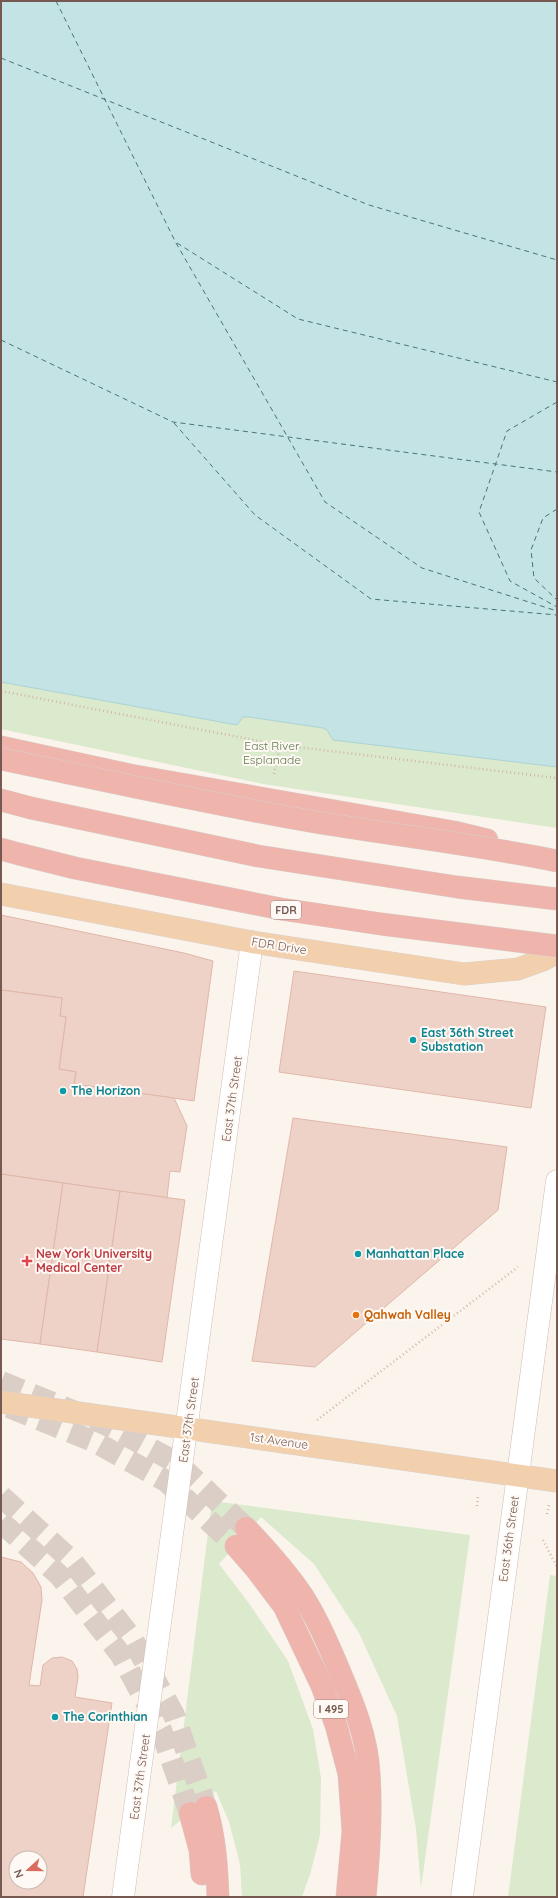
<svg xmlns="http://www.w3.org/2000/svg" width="558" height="1898" font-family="Quicksand,sans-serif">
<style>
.green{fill:#dbe9cc}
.water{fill:#c3e3e4;stroke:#aad3d5}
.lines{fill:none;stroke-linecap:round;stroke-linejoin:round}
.ferry{stroke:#467678;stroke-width:1;stroke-dasharray:5 4;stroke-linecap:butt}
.building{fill:#eed2c7;stroke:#e0b7a9;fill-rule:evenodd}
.motorway-tunnel{stroke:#dacec6;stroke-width:22;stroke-dasharray:22 11;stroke-linecap:butt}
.minor-casing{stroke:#cdbcb3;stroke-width:23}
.secondary-casing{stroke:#d2bdb3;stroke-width:23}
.primary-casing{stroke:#d9d1ce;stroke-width:23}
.motorway-casing{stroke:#d9d1ce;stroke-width:23}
.path{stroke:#d4b5aa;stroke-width:2.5;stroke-dasharray:1 3;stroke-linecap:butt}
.minor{stroke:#fff;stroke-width:22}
.secondary{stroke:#fff;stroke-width:22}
.primary{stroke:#f3d0ad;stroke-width:22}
.motorway{stroke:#efb4ab;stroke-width:22}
.motorway-bridge-casing{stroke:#d9d1ce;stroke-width:23;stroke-linecap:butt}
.motorway-bridge{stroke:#efb4ab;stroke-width:22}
.culture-dot{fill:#0f9aa8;stroke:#fef9f4;stroke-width:1.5}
.health-dot{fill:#e0444e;stroke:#fef9f4;stroke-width:1.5}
.food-dot{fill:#e8710a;stroke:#fef9f4;stroke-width:1.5}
.labels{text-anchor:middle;stroke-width:4;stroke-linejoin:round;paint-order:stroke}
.shield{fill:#fef9f4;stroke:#9f8a82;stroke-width:1}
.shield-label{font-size:11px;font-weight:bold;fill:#765a51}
.park-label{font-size:12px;fill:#5e7a4a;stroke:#fef9f4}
.street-label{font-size:12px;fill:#765a51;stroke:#fef9f4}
.culture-label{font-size:12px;font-weight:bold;fill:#0d838f;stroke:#fef9f4;text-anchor:start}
.health-label{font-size:12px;font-weight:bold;fill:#be3a42;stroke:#fef9f4;text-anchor:start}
.food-label{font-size:12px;font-weight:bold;fill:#c56008;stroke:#fef9f4;text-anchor:start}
</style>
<rect width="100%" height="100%" fill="#fbf4ed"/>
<g class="green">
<polygon points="1,682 236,725 243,717 249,717 323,728 327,730 333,740 557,767 557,828 263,784 1,729"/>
<polygon points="212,1501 470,1535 421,1888 416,1829 397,1716 359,1633 314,1564 261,1517 219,1564 248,1602 288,1661 313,1729 321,1778 320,1835 311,1871 302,1897 242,1897 240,1864 229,1822 216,1791 171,1828"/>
<polygon points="550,1575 557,1576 557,1897 508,1897"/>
</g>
<polygon class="water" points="1,1 557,1 557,767 333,740 327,730 323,728 249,717 243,717 237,725 1,682"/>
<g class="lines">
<g class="ferry">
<polyline points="56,1 176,243 325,502 422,568 557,611"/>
<polyline points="1,58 369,205 557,260"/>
<polyline points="177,243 298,319 557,382"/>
<polyline points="1,340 173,422 557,472"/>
<polyline points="557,402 507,431 479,512 510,581 557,607"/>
<polyline points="174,423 255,515 371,599 557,615"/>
<polyline points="557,509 543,518 531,550 534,578 557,600"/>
</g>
</g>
<g class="building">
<polygon points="1,915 184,953 213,961 194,1101 74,1084 76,1072 59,1069 66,1017 60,1016 62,998 1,990"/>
<polygon points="294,971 546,1007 531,1108 279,1072"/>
<polygon points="1,990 62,998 60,1016 66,1017 59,1069 76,1072 74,1084 174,1098 187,1126 180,1172 170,1171 167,1198 1,1174"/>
<polygon points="293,1118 507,1147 498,1210 315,1367 252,1361"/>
<polygon points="1,1174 63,1183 40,1344 1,1339"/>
<polygon points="63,1183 120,1191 97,1352 40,1344"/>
<polygon points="120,1191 185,1200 162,1362 97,1352"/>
<path d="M1,1557l20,5 12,11 8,14 1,13 -13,85 11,1 3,-21 9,-7 10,-1 10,4 5,8 1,8 -3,20 37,6 -29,194h-82zM16,1858h24v24h-24z"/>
</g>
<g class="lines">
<g class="motorway-tunnel">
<polyline points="1,1382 105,1424 177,1463 246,1528"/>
<polyline points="9,1407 95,1442 166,1481 236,1546"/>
<polyline points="1,1496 72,1561 133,1640 174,1715 206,1807"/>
<polyline points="1,1522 60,1576 121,1655 161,1730 190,1813"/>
</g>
<g class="minor-casing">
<polyline id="minor" points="462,1897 557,1181"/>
</g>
<g class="secondary-casing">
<polyline id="secondary" points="123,1897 252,942"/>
</g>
<g class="primary-casing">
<g id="primary">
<polyline points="1,894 252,942 464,974 518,969 543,960 557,952"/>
<polyline points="1,1402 557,1481"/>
</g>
</g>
<g class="motorway-casing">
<g id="motorway">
<polyline points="1,747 130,775 454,832 487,840"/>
<polyline points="1,800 31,808"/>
<polyline points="1,849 19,854"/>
<path d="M246,1528c21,22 41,44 58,70 12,19 21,39 30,60 15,36 33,74 35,115 3,41 0,83 -4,124"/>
<polyline points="236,1546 256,1569 284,1606 322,1686 336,1725 349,1774 353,1831 347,1897"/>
<path d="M206,1807c9,30 11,60 12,90"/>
<polyline points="190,1813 200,1850 202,1874"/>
</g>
</g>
<g class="path">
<polyline points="1,691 280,745 557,778"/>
<polyline points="274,774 280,745"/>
<polyline points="317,1420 518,1267"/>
<polyline points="477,1506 478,1496"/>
<polyline points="547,1514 549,1505"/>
<polyline points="543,1540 557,1567"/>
</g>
<use href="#minor" class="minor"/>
<use href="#secondary" class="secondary"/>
<use href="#primary" class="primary"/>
<use href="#motorway" class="motorway"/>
<g class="motorway-bridge-casing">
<g id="motorway-bridge">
<path d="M1,759c107,22 213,46 320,64 79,13 158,22 236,38"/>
<polyline points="31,808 258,856 457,887 557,899"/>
<polyline points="19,854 75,868 281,909 381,924 557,946"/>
</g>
</g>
<use href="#motorway-bridge" class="motorway-bridge"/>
</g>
<g class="culture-dot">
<circle cx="413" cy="1040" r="4"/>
<circle cx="63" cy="1091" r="4"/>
<circle cx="358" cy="1254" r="4"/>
<circle cx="55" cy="1717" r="4"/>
</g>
<path class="health-dot" d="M25 1255h4v4h4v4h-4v4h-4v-4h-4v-4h4z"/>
<circle class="food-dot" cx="356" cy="1315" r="4"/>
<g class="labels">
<g class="shield">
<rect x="271" y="901" width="30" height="18" rx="3"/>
<rect x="314" y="1700" width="34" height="18" rx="3"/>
</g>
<g class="shield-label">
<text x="286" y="914">FDR</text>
<text x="331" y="1713">I 495</text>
</g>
<g class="park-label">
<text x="272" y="750">East River<tspan x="272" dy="14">Esplanade</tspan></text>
</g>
<g class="street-label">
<text transform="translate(279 946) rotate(9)" y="4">FDR Drive</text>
<text transform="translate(232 1099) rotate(-82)" y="4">East 37th Street</text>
<text transform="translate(189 1420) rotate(-82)" y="4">East 37th Street</text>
<text transform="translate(279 1441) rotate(8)" y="4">1st Avenue</text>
<text transform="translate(509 1539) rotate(-82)" y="4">East 36th Street</text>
<text transform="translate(140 1777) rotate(-82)" y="4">East 37th Street</text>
</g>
<g class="culture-label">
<text x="421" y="1037">East 36th Street<tspan x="421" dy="14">Substation</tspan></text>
<text x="71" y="1095">The Horizon</text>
<text x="366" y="1258">Manhattan Place</text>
<text x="63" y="1721">The Corinthian</text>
</g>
<g class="health-label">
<text x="36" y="1258">New York University<tspan x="36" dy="14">Medical Center</tspan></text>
</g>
<g class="food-label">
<text x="364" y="1319">Qahwah Valley</text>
</g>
</g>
<rect width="558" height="1898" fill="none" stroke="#765a51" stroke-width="4"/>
<g transform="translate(28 1870) rotate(249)"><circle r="19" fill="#fef9f4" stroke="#c8b9b3"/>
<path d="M0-3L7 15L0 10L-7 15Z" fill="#d96b5f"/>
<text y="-6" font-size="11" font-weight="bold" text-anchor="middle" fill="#765a51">N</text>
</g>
</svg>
